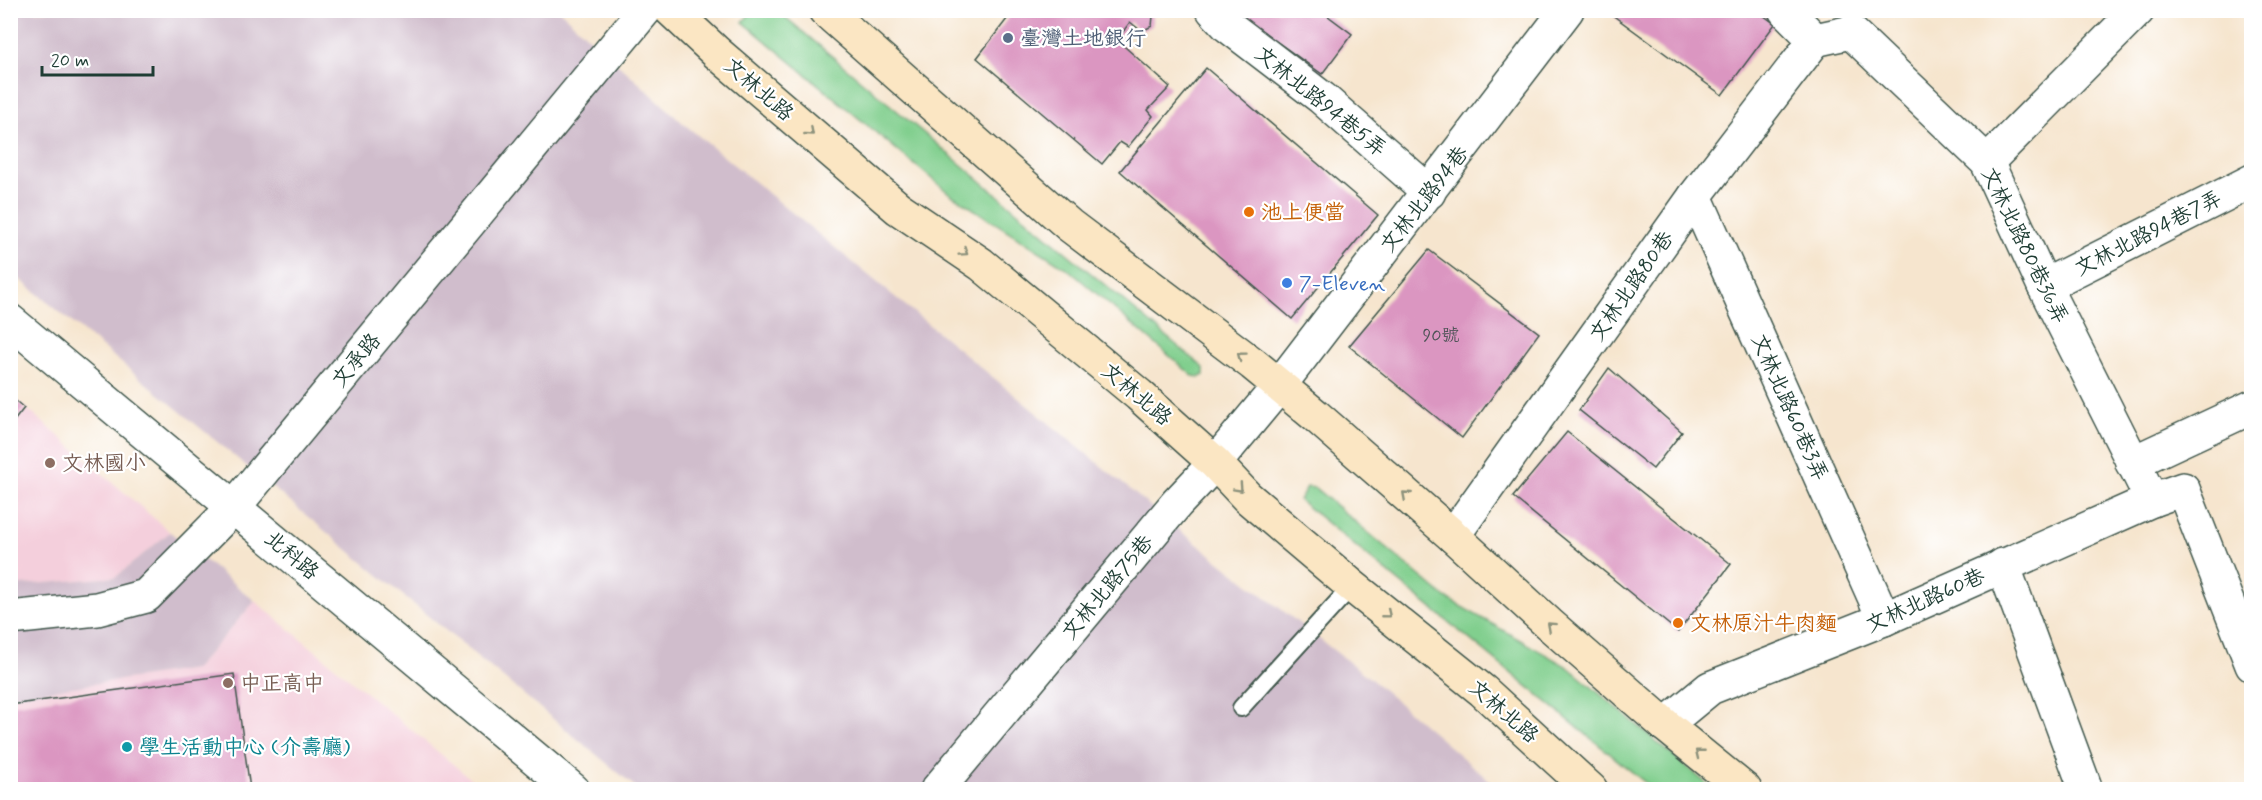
<svg xmlns="http://www.w3.org/2000/svg" width="2262" height="800" font-family="Mynerve,'LXGW WenKai TC',sans-serif">
<style>
.built{fill:#f4cfdc}
.industrial{fill:#d0bdcc}
.green{fill:#81cf8e;stroke:#508661;stroke-width:1.5}
.building{fill:#db96c1}
.lines{fill:none;stroke-linecap:round;stroke-linejoin:round}
.service-casing{stroke:#3f564b;stroke-width:20}
.minor-casing{stroke:#3f564b;stroke-width:36}
.secondary-casing{stroke:#3f564b;stroke-width:36}
.service{stroke:#fff;stroke-width:16}
.minor{stroke:#fff;stroke-width:33}
.secondary{stroke:#fbe6c3;stroke-width:33}
.oneway{stroke:#8d927c}
.service-dot{fill:#5c6f8a;stroke:#fff;stroke-width:2}
.food-dot{fill:#e8710a;stroke:#fff;stroke-width:2}
.shop-dot{fill:#3f7fe0;stroke:#fff;stroke-width:2}
.education-dot{fill:#8d6e63;stroke:#fff;stroke-width:2}
.culture-dot{fill:#0f9aa8;stroke:#fff;stroke-width:2}
.labels{text-anchor:middle;stroke-width:4.5;stroke-linejoin:round;paint-order:stroke}
.number-label{font-size:18px;fill:#4e5357}
.service-label{font-size:21px;fill:#4e5e75;stroke:#fff;text-anchor:start}
.street-label{font-size:21px;fill:#1f3d34;stroke:#fff}
.food-label{font-size:21px;fill:#c56008;stroke:#fff;text-anchor:start}
.shop-label{font-size:21px;fill:#366cbe;stroke:#fff;text-anchor:start}
.education-label{font-size:21px;fill:#785e54;stroke:#fff;text-anchor:start}
.culture-label{font-size:21px;fill:#0d838f;stroke:#fff;text-anchor:start}
</style>
<rect width="100%" height="100%" fill="#fff"/>
<filter id="ink" filterUnits="userSpaceOnUse"><feTurbulence type="fractalNoise" baseFrequency=".0167" numOctaves="2"/><feDisplacementMap in="SourceGraphic" scale="12" xChannelSelector="R" yChannelSelector="G"/><feConvolveMatrix kernelMatrix="1 2 1 2 8 2 1 2 1" color-interpolation-filters="sRGB"/></filter>
<filter id="wash" filterUnits="userSpaceOnUse"><feTurbulence type="fractalNoise" baseFrequency=".008" numOctaves="4" result="noise"/><feDisplacementMap in="SourceGraphic" scale="24" xChannelSelector="R" yChannelSelector="G"/><feGaussianBlur stdDeviation="1.35" result="paint"/><feColorMatrix in="noise" values="0 0 0 0 0 0 0 0 0 0 0 0 0 0 0 0 0 1.4 0 .05"/><feComposite in="paint" operator="in"/></filter>
<g filter="url(#wash)">
<rect width="100%" height="100%" fill="#f6e5ce"/>
<g class="built">
<polygon points="10,394 170,532 116,577 11,586"/>
<polygon points="255,601 483,789 11,789 10,696 195,669"/>
</g>
<g class="industrial">
<polygon points="10,11 560,11 684,124 1183,533 1372,680 1499,789 638,789 11,272"/>
<polygon points="170,532 255,601 195,669 11,696 10,586 116,577"/>
</g>
<g class="green">
<polygon points="753,10 778,11 1204,368 1204,375 1200,377 1193,376 1069,270 950,194 743,22"/>
<polygon points="1307,487 1315,488 1446,598 1568,667 1713,789 1653,789 1299,500"/>
</g>
<g id="blocks">
<g class="building">
<polygon points="1014,10 1147,10 1153,16 1152,26 1144,30 1139,29 1130,22 1117,40 1170,87 1148,110 1153,116 1128,147 1120,142 1102,164 977,58"/>
<polygon points="1233,10 1320,10 1352,34 1322,74"/>
<polygon points="1613,10 1756,10 1775,24 1722,95 1611,14"/>
<polygon points="1206,68 1378,215 1292,319 1120,171"/>
<polygon points="1429,250 1539,333 1462,438 1349,346"/>
<polygon points="1609,368 1682,432 1653,469 1579,410"/>
<polygon points="10,396 24,408 10,426"/>
<polygon points="1567,432 1731,564 1678,632 1513,497"/>
<polygon points="234,674 250,789 10,789 10,705"/>
</g>
</g>
</g>
<g filter="url(#ink)">
<use href="#blocks" fill-opacity="0" stroke="#3f564b" stroke-width="1.5"/>
<g class="lines">
<g class="service-casing">
<polyline id="service" points="1241,708 1352,586"/>
</g>
<g class="minor-casing">
<g id="minor">
<polyline points="1213,10 1228,26 1322,98 1429,192"/>
<polyline points="1785,10 1815,40"/>
<polyline points="1987,162 2138,10"/>
<polyline points="1695,196 1884,619"/>
<polyline points="2044,286 2252,181"/>
<polyline points="10,321 573,790"/>
<polyline points="2132,463 2252,407"/>
<polyline points="2152,500 2183,489 2252,665"/>
<polyline points="1453,536 1695,196 1815,40"/>
<polyline points="2003,565 2085,787"/>
<polyline points="10,618 97,609 146,596 234,507 645,10"/>
<polyline points="1665,725 1710,688 1884,619 2152,500 2044,286 1987,162 1851,32 1815,40"/>
<polyline points="937,790 1177,503 1215,463 1279,386 1567,10"/>
</g>
</g>
<g class="secondary-casing">
<g id="secondary">
<polyline points="671,10 716,52 898,208 981,264 1139,395 1215,463 1247,497 1352,586 1483,691 1591,790"/>
<polyline points="825,10 1069,225 1253,364 1316,416 1453,536 1549,624 1665,725 1745,790"/>
</g>
</g>
<use href="#service" class="service"/>
<use href="#minor" class="minor"/>
<use href="#secondary" class="secondary"/>
</g>
<defs><path id="oneway-chevron" d="M-2-3.5L2.5 0L-2 3.5" fill="none" stroke-width="1.6" stroke-linecap="round" stroke-linejoin="round" transform="scale(1.5)"/></defs>
<g class="oneway">
<use href="#oneway-chevron" transform="translate(810 132) rotate(41)"/>
<use href="#oneway-chevron" transform="translate(964 252) rotate(34)"/>
<use href="#oneway-chevron" transform="translate(1241 356) rotate(-143)"/>
<use href="#oneway-chevron" transform="translate(1239 488) rotate(47)"/>
<use href="#oneway-chevron" transform="translate(1406 495) rotate(-139)"/>
<use href="#oneway-chevron" transform="translate(1387 614) rotate(39)"/>
<use href="#oneway-chevron" transform="translate(1551 626) rotate(-138)"/>
<use href="#oneway-chevron" transform="translate(1699 753) rotate(-141)"/>
</g>
</g>
<circle class="service-dot" cx="1008" cy="38" r="6"/>
<g class="food-dot">
<circle cx="1249" cy="212" r="6"/>
<circle cx="1678" cy="623" r="6"/>
</g>
<circle class="shop-dot" cx="1287" cy="283" r="6"/>
<g class="education-dot">
<circle cx="50" cy="463" r="6"/>
<circle cx="228" cy="683" r="6"/>
</g>
<circle class="culture-dot" cx="127" cy="747" r="6"/>
<g class="labels">
<g class="number-label">
<text x="1441" y="341">90號</text>
</g>
<g class="service-label">
<text x="1020" y="45">臺灣土地銀行</text>
</g>
<g class="street-label">
<text transform="translate(759 89) rotate(41)" y="7">文林北路</text>
<text transform="translate(1321 101) rotate(39)" y="7">文林北路94巷5弄</text>
<text transform="translate(1424 199) rotate(-52)" y="7">文林北路94巷</text>
<text transform="translate(2148 233) rotate(-27)" y="7">文林北路94巷7弄</text>
<text transform="translate(2025 245) rotate(64)" y="7">文林北路80巷36弄</text>
<text transform="translate(1631 286) rotate(-55)" y="7">文林北路80巷</text>
<text transform="translate(356 360) rotate(-50)" y="7">文承路</text>
<text transform="translate(1137 394) rotate(40)" y="7">文林北路</text>
<text transform="translate(1790 407) rotate(66)" y="7">文林北路60巷3弄</text>
<text transform="translate(292 555) rotate(40)" y="7">北科路</text>
<text transform="translate(1107 587) rotate(-50)" y="7">文林北路75巷</text>
<text transform="translate(1925 600) rotate(-24)" y="7">文林北路60巷</text>
<text transform="translate(1504 711) rotate(41)" y="7">文林北路</text>
</g>
<g class="food-label">
<text x="1261" y="219">池上便當</text>
<text x="1690" y="630">文林原汁牛肉麵</text>
</g>
<g class="shop-label">
<text x="1299" y="290">7-Eleven</text>
</g>
<g class="education-label">
<text x="62" y="470">文林國小</text>
<text x="240" y="690">中正高中</text>
</g>
<g class="culture-label">
<text x="139" y="754">學生活動中心 (介壽廳)</text>
</g>
</g>
<rect width="2262" height="800" fill="none" stroke="#fff" stroke-width="36"/>
<path d="M42 66v9h111v-9" fill="none" stroke="#1f3d34" stroke-width="3"/>
<text x="51" y="66" font-size="18" fill="#1f3d34" stroke="#ffffff" stroke-width="4.5" paint-order="stroke">20 m</text>
</svg>
